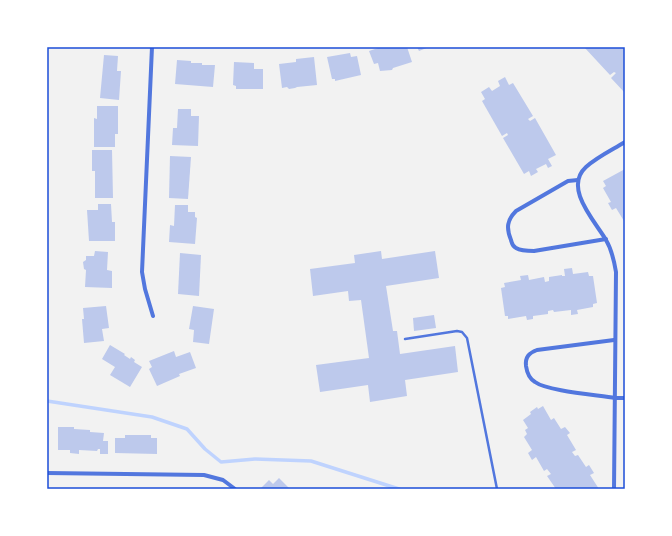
<svg xmlns="http://www.w3.org/2000/svg" width="672" height="536" font-family="'Work Sans',sans-serif">
<style>
.lines{fill:none;stroke-linecap:round;stroke-linejoin:round}
.stream{stroke:#bfd3fe;stroke-width:3.5}
.building{fill:#bdc9ec}
.service{stroke:#5277de;stroke-width:2.5}
.minor{stroke:#5277de;stroke-width:4}
.neatline{fill:none;stroke:#1d4ed8;stroke-width:1.5}
</style>
<rect width="100%" height="100%" fill="#f2f2f2"/>
<g class="lines">
<polyline class="stream" points="47,401 152,417 187,429 205,449 221,462 255,459 311,461 399,489"/>
</g>
<g class="building">
<polygon points="381,47 407,47 412,62 393,68 392,70 380,71 378,63 374,64 369,51"/>
<polygon points="417,47 429,47 419,51"/>
<polygon points="584,47 625,47 625,93 611,78 616,73 614,72 610,75"/>
<polygon points="350,53 351,57 357,56 361,75 335,81 335,79 332,79 327,57"/>
<polygon points="104,55 118,56 117,71 121,71 119,100 100,98"/>
<polygon points="314,57 317,85 297,87 295,88 289,89 287,87 282,88 279,64 296,62 296,59"/>
<polygon points="177,60 191,61 191,63 202,63 202,65 215,65 213,87 175,84"/>
<polygon points="234,62 254,63 254,69 263,69 263,89 236,89 236,86 233,85"/>
<polygon points="505,77 509,85 513,83 533,116 528,119 530,121 535,118 556,155 548,159 552,166 548,168 546,164 536,169 538,172 531,176 529,171 524,174 503,138 508,135 507,133 502,136 482,101 485,99 481,92 489,87 492,91 500,86 498,81"/>
<polygon points="97,106 118,106 118,134 115,134 115,147 94,147 94,118 97,119"/>
<polygon points="178,109 191,109 191,116 199,116 198,146 172,145 173,128 177,128"/>
<polygon points="92,150 112,150 113,198 95,198 95,171 92,171"/>
<polygon points="170,156 191,157 188,199 169,198"/>
<polygon points="625,169 625,220 624,221 616,208 612,210 608,203 611,202 603,188 606,186 603,181"/>
<polygon points="98,204 111,204 112,222 115,222 115,241 89,241 87,210 98,210"/>
<polygon points="175,205 188,205 188,212 195,212 195,217 197,218 195,244 169,242 170,225 174,226"/>
<polygon points="95,251 108,252 107,270 112,271 112,288 85,287 86,270 84,269 83,262 86,260 86,256 94,256"/>
<polygon points="381,251 382,259 435,251 439,278 386,286 393,331 397,331 400,354 455,346 458,372 405,380 407,396 370,402 368,385 320,392 316,365 369,358 361,300 349,301 348,291 313,296 310,269 355,263 354,255"/>
<polygon points="180,253 201,255 199,296 178,294"/>
<polygon points="572,268 573,274 588,272 589,276 593,276 597,303 593,304 593,307 577,310 578,314 571,315 571,310 554,312 553,310 548,311 548,314 533,316 533,319 527,320 526,316 508,319 508,316 505,316 501,288 505,287 504,283 521,280 520,276 528,275 529,280 544,277 545,282 549,281 549,277 562,275 562,276 565,276 564,269"/>
<polygon points="106,306 109,328 102,329 104,341 84,343 82,319 84,319 83,308"/>
<polygon points="193,306 214,309 209,344 193,342 194,330 189,329"/>
<polygon points="434,315 436,328 414,331 413,318"/>
<polygon points="110,345 125,354 124,355 130,359 131,357 135,360 134,362 142,367 130,387 110,375 115,367 102,359"/>
<polygon points="174,351 176,357 190,352 196,368 179,374 180,376 157,386 149,369 152,367 149,361"/>
<polygon points="543,406 551,420 554,418 561,429 565,427 570,433 567,435 576,450 572,452 575,456 578,455 586,467 589,465 594,473 590,475 599,489 556,489 547,476 551,474 547,469 544,471 536,457 532,460 528,453 532,450 524,437 527,434 525,430 528,428 523,420 531,414 530,412 537,407 538,409"/>
<polygon points="58,427 74,427 74,429 90,430 90,432 104,433 103,441 108,441 108,454 100,454 100,449 98,449 97,451 79,450 79,454 70,453 70,450 58,450"/>
<polygon points="125,435 151,435 151,438 157,438 157,454 115,453 115,438 125,438"/>
<polygon points="279,478 290,489 260,489 269,480 273,484"/>
</g>
<g class="lines">
<polyline class="service" points="405,339 457,331 462,332 467,338 497,489"/>
<g class="minor">
<polyline points="152,47 142,272 145,289 153,316"/>
<path d="M578,180l-10,1 -52,30c-9,9 -10,17 -5,29 1,3 1,6 5,8 5,3 12,3 18,3l72,-12"/>
<path d="M614,340l-77,10c-8,3 -12,7 -11,16 1,7 4,13 9,16 12,9 63,13 80,16h10"/>
<polyline points="47,473 204,475 223,480 235,489"/>
<path d="M614,489l2,-217c-2,-12 -4,-22 -10,-32 -11,-19 -43,-52 -20,-73 11,-10 26,-17 39,-25"/>
</g>
</g>
<rect width="672" height="536" fill="none" stroke="#ffffff" stroke-width="96"/>
<rect x="48" y="48" width="576" height="440" class="neatline"/>
</svg>
